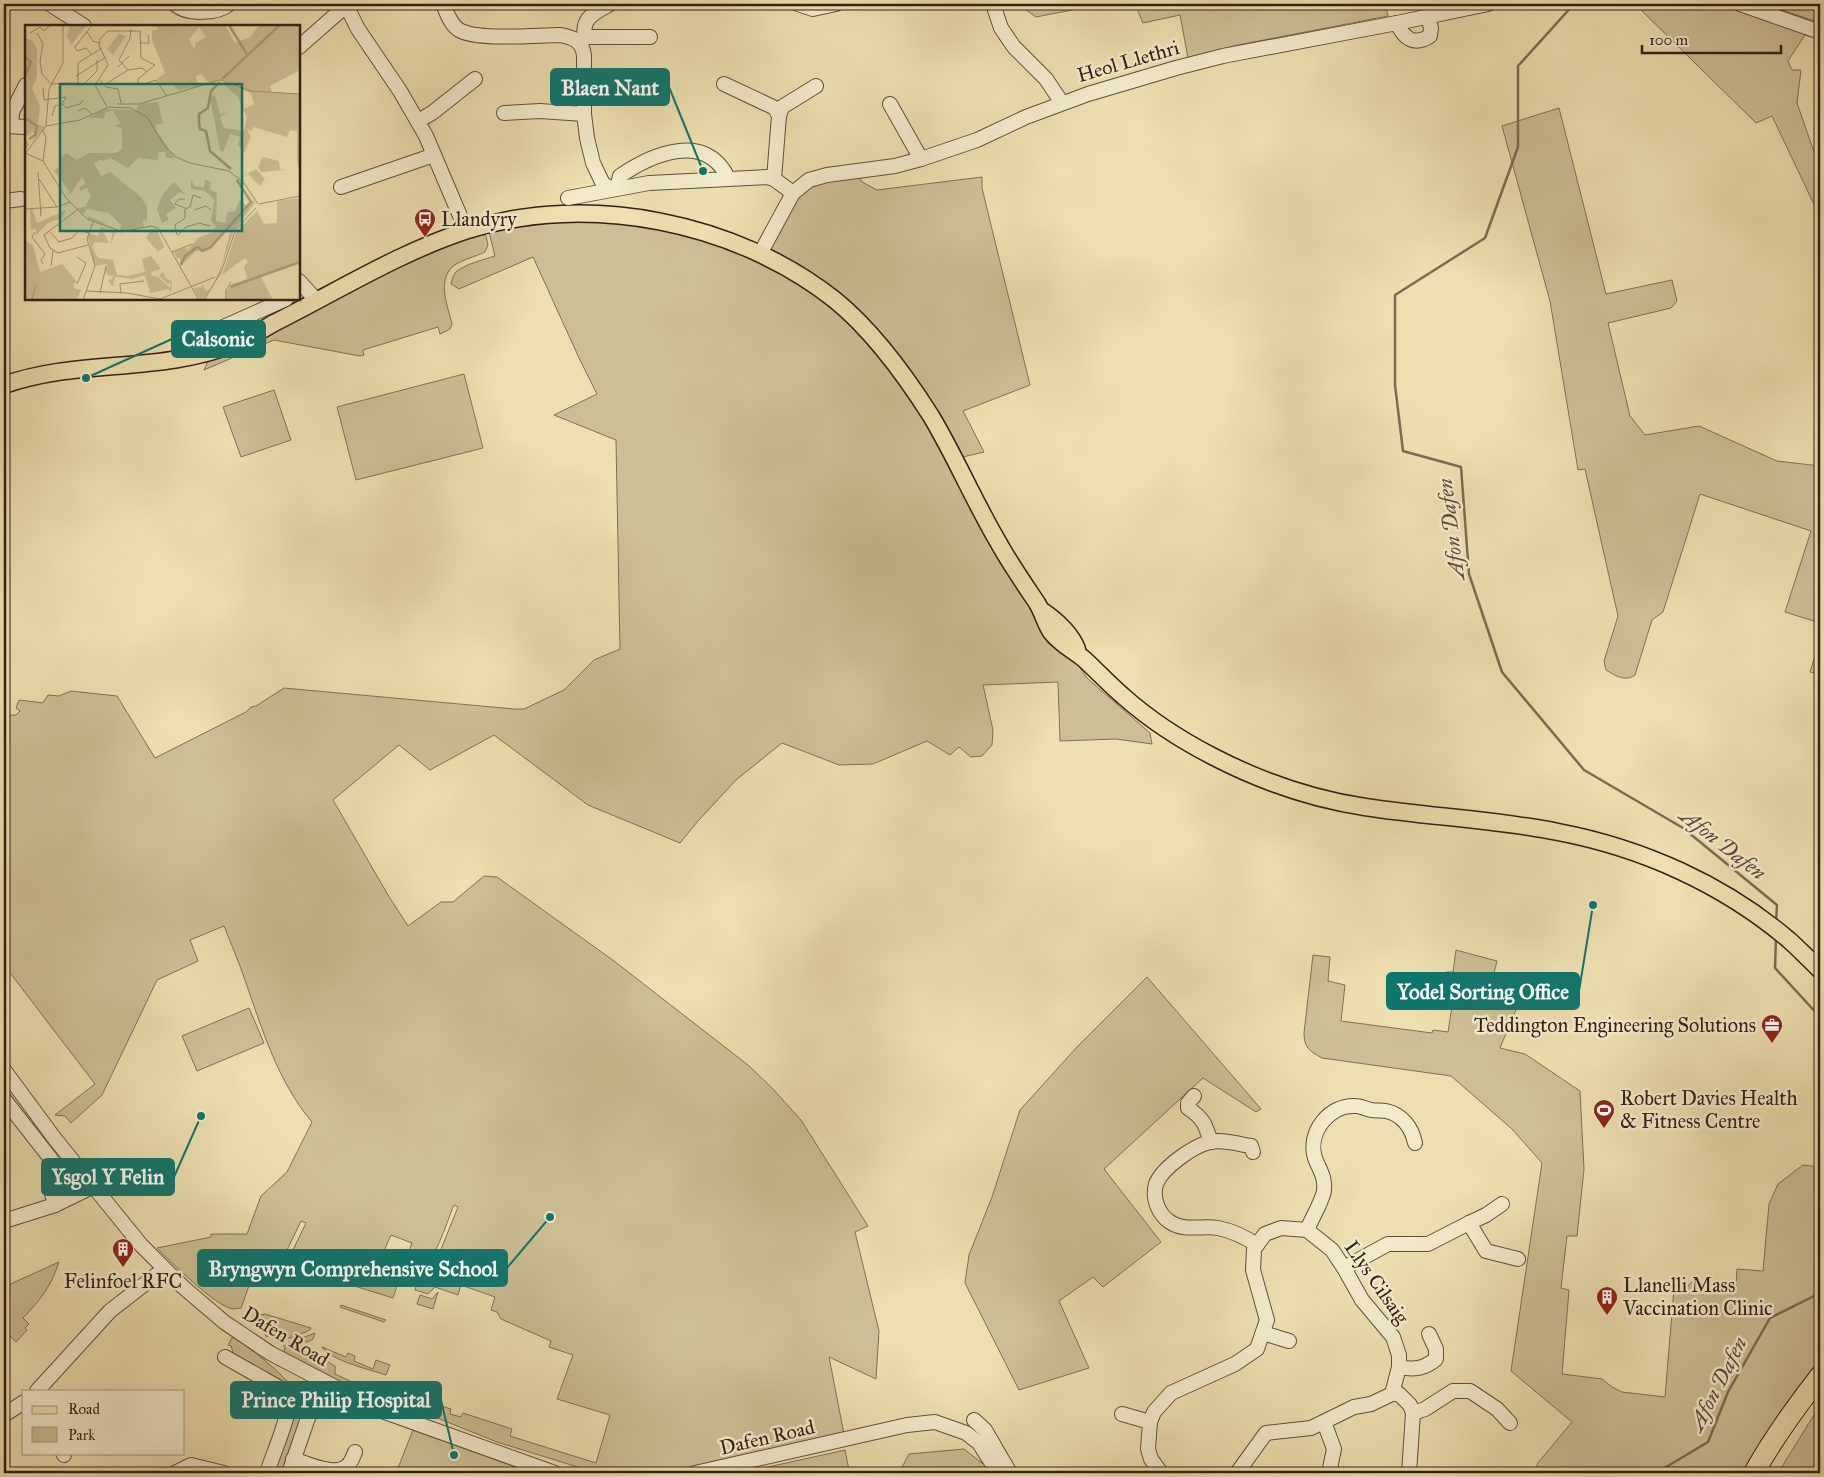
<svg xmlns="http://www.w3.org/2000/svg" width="1824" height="1477" font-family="'IM FELL Great Primer',serif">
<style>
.green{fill:#cdbf95;stroke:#807055}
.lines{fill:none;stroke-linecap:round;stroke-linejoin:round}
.stream{stroke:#7c6c52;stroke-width:2.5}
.minor-casing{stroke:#61503c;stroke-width:16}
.major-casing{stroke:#322115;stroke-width:19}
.highway-casing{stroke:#322115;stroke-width:22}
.minor{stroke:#f3eacb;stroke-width:14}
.major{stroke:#eddfaf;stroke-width:16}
.highway{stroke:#eddfaf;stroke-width:20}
.labels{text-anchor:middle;stroke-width:5;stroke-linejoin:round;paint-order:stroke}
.street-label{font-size:20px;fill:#322115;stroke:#f3eacb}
.poi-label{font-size:20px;fill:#322115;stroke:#f3eacb;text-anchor:start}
.water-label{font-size:21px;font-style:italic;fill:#5d4d39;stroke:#f3eacb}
.inset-river{fill:none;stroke:#ad9e7b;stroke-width:2.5}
.inset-road{fill:none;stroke:#a29371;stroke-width:1}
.view{fill:#0f766e;fill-opacity:0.15;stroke:#0f766e;stroke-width:2.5}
.inset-edge{fill:none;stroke:#322115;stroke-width:2.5}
.leader{fill:none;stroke:#0f766e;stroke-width:2}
.callout-dot{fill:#0f766e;stroke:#f3eacb;stroke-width:2}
.callout{fill:#0f766e;stroke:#0f766e;stroke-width:2}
.callout-label{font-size:21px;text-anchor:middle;font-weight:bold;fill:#fff}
</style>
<rect width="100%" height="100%" fill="#eddfaf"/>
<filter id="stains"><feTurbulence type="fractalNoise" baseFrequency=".004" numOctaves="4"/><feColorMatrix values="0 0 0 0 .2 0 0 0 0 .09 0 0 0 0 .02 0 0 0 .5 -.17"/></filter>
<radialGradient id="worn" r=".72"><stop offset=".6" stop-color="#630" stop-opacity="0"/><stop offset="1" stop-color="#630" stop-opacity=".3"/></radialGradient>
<g class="green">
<polygon points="1018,4 1103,4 1036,17"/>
<polygon points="1135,4 1385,4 1388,16 1233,46 1188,58 1180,15 1143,23"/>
<polygon points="1635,4 1737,4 1820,39 1805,35 1788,61 1792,70 1801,70 1797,103 1820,169 1820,217 1772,116 1756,123"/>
<polygon points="1765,4 1820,4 1820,23"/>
<path d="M1559,108l47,186 66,-14 5,21 -6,7 -63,15 22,93 15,19 54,-9 78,35 43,5v157l-35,-11 26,-81 -111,-37 -37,118 -11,8 -17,55c-10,7 -19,1 -29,-5l-2,-9 14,-45 -33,-147 -7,1 -28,-169 -48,-175z"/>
<path d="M857,172l5,10 15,8 105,-13v11l48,197 -67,26 21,41 -21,5 -7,-5 85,158 46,68 63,55 2,11 -36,-5 -56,2 -2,-59 -75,3 10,45 -1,15 -10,11 -11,1 -12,-10 -9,8 -23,-14 -54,23 -34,1 -57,-22 -46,37 -38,41 -18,22 -92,-38 -94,-70 -64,35 -31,-25 -66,55 55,95 20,31 33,-24h12l31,-26 13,1 117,84 134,104 24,23 29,32 67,106 -13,6 24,99 -3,48 -47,-22 15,77 -183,39h-64l-100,-31 -62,-25 -71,-23 -80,-40 1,-7 -2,-2 32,-12 -2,6 -6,3 -4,-1 -3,5 35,20v8l32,15 8,-7 32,11 2,3 42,13 -1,5 11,3 2,-4 49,16 -2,7 86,27 14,-48 -53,-16 16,-44 -24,-8 2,-6 -50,-22 -4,-7 -6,-2 4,-13 -34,-12 -3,10 -23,-8 -7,7 -13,-4 4,-13 10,-8 10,-15 19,-47 -4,-2c-8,18 -19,61 -39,67 -8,2 -19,0 -27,-1l5,-13 12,4 7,-19 -21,-8 -8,18 7,3 -5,12h-5l-10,-17 6,16h-42l-43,-13 15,-31 -5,-2 -15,31 -19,-1 -8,7 -18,50c-3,0 -5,1 -8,1 -17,-2 -63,-48 -76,-61l54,-11v-3h36l14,-38 26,-24 25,-50c-34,-40 -50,-93 -67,-142 -6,-18 -14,-36 -21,-54l-34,14 8,21 -41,19 -55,115 -31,28 -6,-7 -10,-1 40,-31 -91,-119v-250h12l4,-4 -4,-3 3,-8 24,3 5,-8 11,1 12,-5 46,5 38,62 91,-46 5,-5 5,-1 28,-18 230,21h10l40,-19 30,-30 26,-11 -4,-209 -62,-25 43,-21 -17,-34 -47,-103 -74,32 -8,-5c1,-4 2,-9 5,-12 7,-7 29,-13 39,-16l-8,-32 108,-11 165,41 49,-74z"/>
<path d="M481,234l5,2 2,9 -3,7c-8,4 -27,9 -33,15 -15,15 -4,40 0,57l-2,5 -10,5 -2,-7 -75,23 1,5 -4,1 -86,-16 -70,30 4,-9 236,-117z"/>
<polygon points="464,374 483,448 356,480 337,407"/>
<polygon points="274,390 291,440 241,457 223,407"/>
<polygon points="1820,640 1820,675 1810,672"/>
<path d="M1456,950l41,11 -4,16 24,6 -6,19 7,3 -18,43 25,6 55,37 4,78 -7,67h-10l-6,52 8,2 -7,84 40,5 10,8 10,5 43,5 9,-109 11,1 7,-7 44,4 1,-17 26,2 6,-67 9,-20 25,-19 17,2v195l-36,48 -37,63h-69l-11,-2 -4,2h-125l-1,-9 35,-42 -61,-51 31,-208 -30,-34 -61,-53 -129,-18c-13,-7 -18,-11 -18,-25l9,-78 17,2 -2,24 17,4 -4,36 91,12 1,-3 15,2 8,-52 -13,-1 3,-7h7z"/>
<polygon points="1147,977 1261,1109 1256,1112 1203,1078 1104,1169 1161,1242 1103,1287 1093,1277 1059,1301 1089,1368 1019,1390 965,1283 969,1255 992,1197 1020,1110 1077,1047"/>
<polygon points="249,1008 264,1043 197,1071 182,1036"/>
<path d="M59,1262c-9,26 -17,36 -36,56l6,6 -4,4 2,2 -11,12 -6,-6 -6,6v-55z"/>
<polygon points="348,1284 397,1286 393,1298"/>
<polygon points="438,1292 433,1309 417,1304 420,1295 432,1299"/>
<polygon points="341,1305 386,1320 384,1322 340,1307"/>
<path d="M265,1314l46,14 -1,2c-14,6 -25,14 -38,2l-5,5 -14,-15v-6z"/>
<path d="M233,1336c17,13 73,52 70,75l-22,62h-9l19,-57 -10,-33 -4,-5 -43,-23 -3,-9 -3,-1z"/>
<path d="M322,1347l24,10 2,-4 7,3 -1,5 19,8 3,-9 14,5 -4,10c-14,-5 -55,-14 -64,-28z"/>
<polygon points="1820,1405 1820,1473 1778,1473 1819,1407"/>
<polygon points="413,1430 535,1473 448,1473 440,1469 436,1469 431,1473 396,1473"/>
<polygon points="964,1449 987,1467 990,1473 899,1473 909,1454"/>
<polygon points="845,1450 849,1470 741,1473"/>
</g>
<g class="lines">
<g class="stream">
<polyline points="1574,4 1518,66 1518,147 1485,238 1395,295 1395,385 1403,451 1461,467 1469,574 1502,672 1584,770 1683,828 1777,905 1776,922"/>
<polyline points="1776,937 1775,968 1820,1017"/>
<polyline points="1656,1473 1708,1442 1728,1392 1770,1318 1814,1296 1820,1283"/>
</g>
<g class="minor-casing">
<g id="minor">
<polyline points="50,4 84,26"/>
<path d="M175,4c11,11 42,10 54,0"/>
<polyline points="348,4 349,11 358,29 400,91 426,136 466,230"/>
<path d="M443,4c4,9 7,20 16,26 19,11 78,5 101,5 13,2 22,6 24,20v59l3,24 6,25 10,21 10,5"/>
<polyline points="798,4 813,9 836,4"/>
<polyline points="993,4 1001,28 1014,47 1046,79 1062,103"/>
<polyline points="1740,4 1820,32"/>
<path d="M1397,23c7,16 17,23 33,13l1,-8 -3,-11"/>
<path d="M585,38c-4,-20 9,-25 25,-34"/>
<polyline points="578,41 588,37 650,37"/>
<polyline points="299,47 348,4"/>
<polyline points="724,84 775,108 779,116 774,179"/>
<polyline points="890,104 921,159"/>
<polyline points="504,113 540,111 584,114"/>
<polyline points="779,116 782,107 816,86"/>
<polyline points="418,121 432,113 475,79"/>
<polyline points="4,126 26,127"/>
<polyline points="11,126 12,112 26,85"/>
<polyline points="341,187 434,155"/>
<path d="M617,188l3,-12c32,-22 86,-45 108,2"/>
<polyline points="568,198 649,183 767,177 774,179 793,193"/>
<polyline points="4,201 21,199"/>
<polyline points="760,254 793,193 809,180 827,175 895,166 921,159 977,140 1026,117 1088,94 1176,68 1223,56 1397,23 1488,4"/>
<polyline points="299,281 317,301"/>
<polyline points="186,358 192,341 286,299"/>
<polyline points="4,1070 55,1139 141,1245 183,1287 224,1322 270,1353 379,1410 555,1473"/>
<path d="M1194,1096l-6,7v5c16,11 17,16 23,34"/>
<polyline points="4,1099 51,1159 51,1190 55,1205"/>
<path d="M1253,1152l-2,-6c-13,-2 -28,-7 -41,-4 -17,4 -48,26 -54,42 -4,14 2,30 14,38 15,10 32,3 48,6 15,3 27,9 39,17"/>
<polyline points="4,1221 55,1205 94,1186"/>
<polyline points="1469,1223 1486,1215 1502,1204"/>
<path d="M1307,1230c5,-12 14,-26 17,-39 2,-13 -5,-22 -9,-33 -8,-25 14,-54 41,-52 5,0 10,3 15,4 5,1 10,0 15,1 16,3 26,17 29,32"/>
<polyline points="1344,1268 1388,1244 1428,1244 1469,1223 1486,1251 1518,1259"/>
<polyline points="1263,1333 1289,1341"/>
<path d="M225,1357l53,30c4,5 8,10 10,17 2,12 -17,55 -21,69"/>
<path d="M1399,1367c15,3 25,2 37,-8v-10l-7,-15"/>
<polyline points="37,1391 110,1311 164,1269"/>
<polyline points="1122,1414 1150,1422"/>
<polyline points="4,1415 24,1402"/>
<polyline points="974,1420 985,1430 1010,1473"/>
<polyline points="1324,1422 1334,1449 1329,1473"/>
<polyline points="63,1453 64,1455"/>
<path d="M293,1459c14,4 41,18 54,7 4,-3 6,-9 8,-14"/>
<polyline points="175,1473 191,1465 224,1473"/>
<polyline points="289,1473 310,1412 323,1382"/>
<polyline points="695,1473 907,1425 935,1422 966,1433 979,1443 998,1473"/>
<polyline points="1161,1473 1151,1459 1148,1449 1150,1422 1154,1412 1171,1393 1235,1364 1257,1349 1267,1320 1253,1270 1254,1249 1265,1234 1281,1228 1307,1230 1332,1250 1344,1268 1362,1300 1393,1337 1399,1355 1399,1367 1392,1394"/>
<polyline points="1237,1473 1266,1433 1311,1428 1354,1407 1371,1404 1392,1394 1399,1394 1410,1405 1413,1413 1425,1409 1453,1391 1470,1391 1497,1409 1510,1423"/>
<polyline points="1409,1473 1413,1413"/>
</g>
</g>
<g class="major-casing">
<g id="major">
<path d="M4,385c75,-27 158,-11 232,-42 13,-5 26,-13 38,-20 64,-32 126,-71 194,-93 120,-38 269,-8 367,70 38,31 70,75 96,116 24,40 42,83 66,124 12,22 26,42 40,63 6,10 8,20 14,29 9,12 22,18 33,27 13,12 26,26 39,37 27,24 58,44 89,60 48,25 100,43 153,51 64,10 129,12 193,25 84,16 165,52 231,108 11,10 21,20 31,30"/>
<path d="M1041,610c15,10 29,22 36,39"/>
</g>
</g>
<g class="highway-casing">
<path id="highway" d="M1754,1473c19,-35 42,-66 66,-97"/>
</g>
<use href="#minor" class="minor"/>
<use href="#major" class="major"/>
<use href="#highway" class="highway"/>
</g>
<defs>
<g id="bus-pin" transform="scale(1.125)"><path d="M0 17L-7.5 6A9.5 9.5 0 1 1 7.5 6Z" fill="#8f2418" stroke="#f3eacb"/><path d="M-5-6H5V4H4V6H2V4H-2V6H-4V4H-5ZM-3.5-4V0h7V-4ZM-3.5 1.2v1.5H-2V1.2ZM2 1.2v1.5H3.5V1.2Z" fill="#fff"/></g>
<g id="office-pin" transform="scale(1.125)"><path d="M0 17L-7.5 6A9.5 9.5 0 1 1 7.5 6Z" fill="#8f2418" stroke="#f3eacb"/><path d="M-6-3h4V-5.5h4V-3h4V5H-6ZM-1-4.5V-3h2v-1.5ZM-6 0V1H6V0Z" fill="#fff"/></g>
<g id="stadium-pin" transform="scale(1.125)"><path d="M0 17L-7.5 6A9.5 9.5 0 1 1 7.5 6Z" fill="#8f2418" stroke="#f3eacb"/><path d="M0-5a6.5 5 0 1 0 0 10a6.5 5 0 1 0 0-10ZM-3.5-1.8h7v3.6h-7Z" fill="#fff"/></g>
<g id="building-pin" transform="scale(1.125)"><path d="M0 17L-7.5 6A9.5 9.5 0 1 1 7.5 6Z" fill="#8f2418" stroke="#f3eacb"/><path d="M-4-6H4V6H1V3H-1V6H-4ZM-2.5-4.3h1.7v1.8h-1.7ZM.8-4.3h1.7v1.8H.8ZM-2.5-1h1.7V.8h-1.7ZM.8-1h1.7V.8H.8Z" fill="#fff"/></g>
</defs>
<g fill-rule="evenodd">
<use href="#bus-pin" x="425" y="219"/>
<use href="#office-pin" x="1772" y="1025"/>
<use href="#stadium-pin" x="1604" y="1110"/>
<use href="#building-pin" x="123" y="1249"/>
<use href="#building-pin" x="1607" y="1297"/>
</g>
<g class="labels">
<g class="street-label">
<text transform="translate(1128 61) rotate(-16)" y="7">Heol Llethri</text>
<text transform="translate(1377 1282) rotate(55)" y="7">Llys Cilsaig</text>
<text transform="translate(286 1336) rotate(31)" y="7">Dafen Road</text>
<text transform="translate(767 1437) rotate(-13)" y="7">Dafen Road</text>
</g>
<g class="poi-label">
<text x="441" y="226">Llandyry</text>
<text x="1756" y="1032" text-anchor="end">Teddington Engineering Solutions</text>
<text x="1620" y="1105">Robert Davies Health<tspan x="1620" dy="23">&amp; Fitness Centre</tspan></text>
<text x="123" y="1288" text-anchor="middle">Felinfoel RFC</text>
<text x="1623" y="1292">Llanelli Mass<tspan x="1623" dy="23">Vaccination Clinic</tspan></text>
</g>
<g class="water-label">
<text transform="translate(1451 529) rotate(-97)" y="7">Afon Dafen</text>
<text transform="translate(1723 844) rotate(38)" y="7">Afon Dafen</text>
<text transform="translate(1718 1384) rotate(-63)" y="7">Afon Dafen</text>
</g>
</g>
<g transform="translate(25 25)">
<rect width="275" height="275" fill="#eddfaf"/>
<path d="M45,0h17l-16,20 -4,-9zM131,0h69l10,18 15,-6 9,-12h41v45l-30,16 2,6 28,2v77l-3,-7v-33l-7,-1 -3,7 -34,-10 -1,4 -5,-1 4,6 -7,17 -6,-8 2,-8 -10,-3 -7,18 -3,-1 -10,-54 5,-2 5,19 7,-2 -7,5 4,11 20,3 3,-14 -10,-21 -15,-13 18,5 4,21 10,-5 -3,-11 -7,-3 -22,-10 -13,4 -7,-10 -6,2 2,10 -20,4 -5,-6h-13l-3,-5 8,-6 -13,-33v-9l6,-2zM174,2l7,10 -10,6 -2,6 -5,-10zM94,9l7,2 -13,19 -6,-6zM0,13l8,3 4,9v27l-5,11 8,18 -2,18 7,3 -13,15 6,-14 -2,-3 -1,9 -4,-3 -1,4 -5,1 4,9 -4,6zM133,77l5,21 -7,2v5l19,28h-9l-1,-6h-6l-1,8 -20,-2 -10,10 -18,-10 -7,3 -3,-2 -6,5 7,12 9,-4 30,24 7,10v15l-4,-1 1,7 -21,4 -34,-12 -3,-4 34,15 1,-5 -12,-12 -22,-4 -3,5 -8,-6 9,-1 6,-11 -4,-8 -7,3 -1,-4 7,-3 -4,-7 -11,16 -5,2 4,-3 -16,-21 6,-6 -2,-6 9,-6 9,7 13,-7h27l6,-4v-21l-7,-2 5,-3 -7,-13 -8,3 -1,5h-16l17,-9 31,1 3,-6zM238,132l16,4 1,8 4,1 -23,2 -3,-5zM231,144l9,10 -5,7 -12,-12 -6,4 6,9 -6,-10zM166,154l3,7 10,1 1,-8 6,3 -1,7 7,4 -1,28 10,2 1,-11 8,-1 5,-11 8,7 5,-8 2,4 -21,27 -15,45 -6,11 -10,14h-4l-5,-12 8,-1v-3l4,7 6,-3 10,-24 8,-32 -8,1 -14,17 -12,1 -16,15v-8l-3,1 -3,-7 12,-5 1,3 11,-12 15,-6 3,-6 -5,-5 3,-21 -9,-9 -14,-2zM149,157l12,13 -6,-3 -10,8 6,8 -10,6 3,6 -7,3 -5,-14 5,-14zM275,173v63l-40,14 13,25h-47l-1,-7 7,-9 15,-5 -3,-12 4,-5 -3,-4 -23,17 15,-44 20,-20 7,13 13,-1v-22zM5,184h2l5,14 29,-13 -4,8 -14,5 -12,12v-7l-5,2zM76,202l18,6h-4l-4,12 1,-12 -9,-2 6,12 -14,-1 -3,5 6,11 15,2 4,15 11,1 17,-4 -3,-13 9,-3 10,13 -10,3 1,4 6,1 12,11 1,-7 -3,3 -9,-8 4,-4 2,6 7,3 -1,12 -2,-4 -19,4 -5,-18 -12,4 -18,-2 -2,10 -5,-7 4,-1 1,-5 -3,3 -4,-5 -3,11 4,-19 -12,2 -7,-29 1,-4 9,3zM131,203l8,19 -6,5 -12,-14 5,-9zM0,215l8,6 7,26 22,-8 15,18 -4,2 1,4 7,2 -4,10h-52z" fill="#cdbf95" fill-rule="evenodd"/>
<path class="inset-river" d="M204,0l19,31M0,32l6,5 -6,14M197,54l58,-54M195,57l-9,9 -3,17 -9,6v9l1,6 6,2 4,20 21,18M0,93l12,8 -2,9 -6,4M173,222l4,4 8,-3 41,-46 -14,-22M156,240l4,-9 12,-9M205,262l70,-25"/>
<path class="inset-road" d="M115,6l1,27 14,7 -17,14v4l3,2 15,-5 10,15M62,7l6,9 6,2M5,8l10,-6 4,4 7,-6M12,8l6,11 -3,17 2,13 9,10M116,18h8l-1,-8M66,29l-5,-6 -9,3 -2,-4 17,-22M72,35v11l-14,14h-5v-22l24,-15M94,35l9,10 14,-2 5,4M94,35l11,-22 1,-9M93,42l11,-11M51,51l30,-19M75,55l6,7 12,2 3,14M26,59l18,-1M79,60l24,-15M18,63l1,12 22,-3 -4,7 4,4 14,-4 3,-4M92,79h22l81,-24 31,11 49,3M82,82l-12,-22 13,-20 -9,-20 1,-6 8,-8h32M53,86l7,-3 7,6M27,91l3,-10 7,-2M21,101l34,-6 29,-13 22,1 16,9 17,28 12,12 14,6 39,8 15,12 14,21M21,101l3,-37 14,-26v-38M0,128l18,8M0,129l21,-28M18,136l23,37 21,21 35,13 29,-6 7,2 41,72M18,136l3,-23 -3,-8M13,147l3,44M14,154l18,28M160,174h-6l-4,5 10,4M234,179l41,-8M165,182l3,-12 8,3M0,184l32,-2 13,-5M169,185l12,-4 5,4M10,207l-3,5 13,17 -4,6 2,4M25,207l9,10 13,-4M152,210l-2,-10 10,-7v-9l5,-2M153,210l8,-8 13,-4 11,3M47,213l7,-8 10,3M147,227l20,-8M33,228l-8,-5 -6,-13 33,-25M33,228l30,-8M52,232l9,6 -9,21M26,241l2,-15M61,266l41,2 33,6 55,-22M75,268l6,-27M96,268l-1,-9 24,-3M7,275l4,-15M58,275l12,-34 -8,-27 6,-17M179,275l17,-28 15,-43 20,-21M201,275v-10l5,-8"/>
<path class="view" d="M35,59h182v147h-182z"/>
<rect width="275" height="275" class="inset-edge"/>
</g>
<path class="leader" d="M703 171L669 87M86 378L172 339M1593 905L1579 991M201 1116L174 1177M550 1217L507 1268M454 1455L441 1400"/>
<g class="callout-dot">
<circle cx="703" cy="171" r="5"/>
<circle cx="86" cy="378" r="5"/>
<circle cx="1593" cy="905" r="5"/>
<circle cx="201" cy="1116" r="5"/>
<circle cx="550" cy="1217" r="5"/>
<circle cx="454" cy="1455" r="5"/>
</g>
<g class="callout">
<rect x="551" y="69" width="118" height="36" rx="5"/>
<rect x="172" y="321" width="93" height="36" rx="5"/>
<rect x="1387" y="973" width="192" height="36" rx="5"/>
<rect x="42" y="1159" width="132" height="36" rx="5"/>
<rect x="198" y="1250" width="309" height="36" rx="5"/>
<rect x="231" y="1382" width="210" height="36" rx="5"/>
</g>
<g class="callout-label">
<text x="610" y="95">Blaen Nant</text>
<text x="218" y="346">Calsonic</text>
<text x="1483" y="999">Yodel Sorting Office</text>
<text x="108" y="1184">Ysgol Y Felin</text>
<text x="353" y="1276">Bryngwyn Comprehensive School</text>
<text x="336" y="1407">Prince Philip Hospital</text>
</g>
<rect width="1824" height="1477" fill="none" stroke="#eddfaf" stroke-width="20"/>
<rect x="5" y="5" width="1814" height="1467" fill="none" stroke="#322115" stroke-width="2.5"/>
<rect x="10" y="10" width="1804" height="1457" fill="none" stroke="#322115"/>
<rect x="22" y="1390" width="162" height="65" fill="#f3eacb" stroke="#a69a82"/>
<rect x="32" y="1406" width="25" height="8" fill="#eddfaf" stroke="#a69a82"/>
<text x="68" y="1414" font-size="15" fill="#322115">Road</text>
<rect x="32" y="1427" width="25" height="15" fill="#cdbf95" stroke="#a69a82"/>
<text x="68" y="1440" font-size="15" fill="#322115">Park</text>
<path d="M1642 45v8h139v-8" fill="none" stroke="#322115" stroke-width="2.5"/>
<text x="1649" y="45" font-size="15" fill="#322115" stroke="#f3eacb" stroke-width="4" paint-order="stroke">100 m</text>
<rect width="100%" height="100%" filter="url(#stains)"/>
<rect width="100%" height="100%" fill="url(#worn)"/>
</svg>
